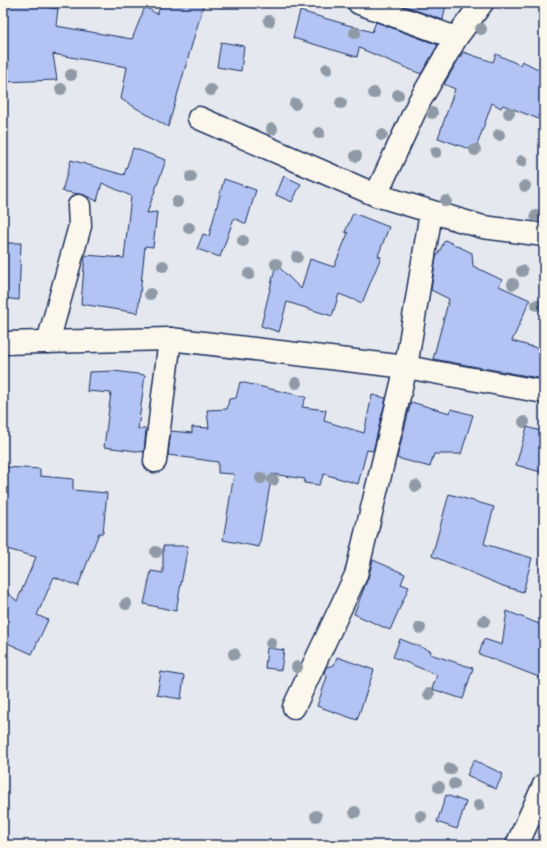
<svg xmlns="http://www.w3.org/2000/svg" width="547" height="848" font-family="'Comic Neue',sans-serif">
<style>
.building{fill:#b3c4f4;stroke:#1b2f5e}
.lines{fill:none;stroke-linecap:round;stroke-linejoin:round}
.minor-casing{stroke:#1b2f5e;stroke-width:25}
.minor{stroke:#fbf7ec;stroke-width:22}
.tree{fill:#8f9aa6}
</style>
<rect width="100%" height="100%" fill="#e5e8ee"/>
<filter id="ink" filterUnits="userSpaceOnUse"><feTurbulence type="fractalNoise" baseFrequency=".025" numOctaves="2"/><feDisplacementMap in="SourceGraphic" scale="8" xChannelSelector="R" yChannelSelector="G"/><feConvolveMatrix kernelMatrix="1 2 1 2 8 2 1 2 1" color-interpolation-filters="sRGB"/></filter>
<g filter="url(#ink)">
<g class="building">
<polygon points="4,3 46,3 45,7 58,9 56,26 132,39 145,7 157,14 162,3 204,3 168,127 121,99 127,67 53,54 57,80 3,82"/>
<polygon points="396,3 446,3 443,20"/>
<polygon points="300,11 372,32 376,22 438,45 421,74 359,48 357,57 293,38"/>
<polygon points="221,42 244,46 241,71 217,67"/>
<polygon points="463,52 493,62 496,54 520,65 522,61 544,72 544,121 503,105 501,108 492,103 475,151 438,138 455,89 444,84"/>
<polygon points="133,148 166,160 147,213 157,212 153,247 145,246 138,313 81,304 85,255 124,258 131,196 102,183 97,201 84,195 62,191 71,160 124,175"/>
<polygon points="284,176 301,184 292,202 276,195"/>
<polygon points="224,179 256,190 246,224 234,218 220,257 197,249 203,234 209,236"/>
<polygon points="353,213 389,227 378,256 381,257 362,303 339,294 332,316 287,302 279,332 261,326 276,264 301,289 310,259 334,267 348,233 345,232"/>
<polygon points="445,240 472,253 473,266 502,280 499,286 530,300 512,341 544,350 544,379 433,359 449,299 431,290 436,258"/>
<polygon points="3,243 21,243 19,300 3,298"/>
<polygon points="114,371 145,375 138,429 146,429 144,452 104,447 111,393 87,391 89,372"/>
<polygon points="240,382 306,397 302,407 326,410 324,421 364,433 372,395 386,398 373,451 367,450 358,484 324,474 319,485 304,483 305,479 272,474 259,547 223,540 234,474 218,473 218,462 168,455 171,431 192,433 192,427 209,428 207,410 227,409 229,399 236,398"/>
<polygon points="411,402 450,413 451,409 473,415 461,454 434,454 430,467 397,458"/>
<polygon points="527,427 544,432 544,473 516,465"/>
<polygon points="5,467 40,469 40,476 73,479 73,490 107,493 103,533 99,533 78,586 54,577 37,615 48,620 32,654 3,641 3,589 17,601 36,557 3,548"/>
<polygon points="449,494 494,507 484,544 532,558 523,592 503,586 432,556"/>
<polygon points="163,546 188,546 176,611 144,604 151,571 163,573"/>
<polygon points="373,560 405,574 401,584 409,587 390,630 354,614 368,578"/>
<polygon points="507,611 544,626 544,679 479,654 484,639 502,645"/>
<polygon points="400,639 431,651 430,654 473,668 463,699 432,689 437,675 393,657"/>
<polygon points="267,648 284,650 281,670 265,668"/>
<polygon points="337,657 374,670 357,720 317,706 327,677 324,673 326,667 334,665"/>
<polygon points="161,672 184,676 181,699 157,695"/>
<polygon points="474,760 503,774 496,789 467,775"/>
<polygon points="446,795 466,802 457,829 437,822"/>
</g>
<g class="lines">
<g class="minor-casing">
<g id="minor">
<polyline points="359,3 456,38 419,102 376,195 483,227 544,235"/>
<polyline points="456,38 482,3"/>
<polyline points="199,118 376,195"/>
<polyline points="48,342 80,226 79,206"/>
<polyline points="3,343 170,339 406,367 544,392"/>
<polyline points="155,461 170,339"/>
<polyline points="294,707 356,575 406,367 431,212"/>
<polyline points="517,845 544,785"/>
</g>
</g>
<use href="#minor" class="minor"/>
</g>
<g class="tree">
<circle cx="269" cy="21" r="6"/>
<circle cx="481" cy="29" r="6"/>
<circle cx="355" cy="33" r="6"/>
<circle cx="327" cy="69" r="6"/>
<circle cx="71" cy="75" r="6"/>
<circle cx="61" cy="89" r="6"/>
<circle cx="211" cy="90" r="6"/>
<circle cx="374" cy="93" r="6"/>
<circle cx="398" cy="95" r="6"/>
<circle cx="341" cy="103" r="6"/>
<circle cx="295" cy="104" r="6"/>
<circle cx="432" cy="113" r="6"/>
<circle cx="509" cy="113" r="6"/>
<circle cx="272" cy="129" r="6"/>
<circle cx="319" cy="133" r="6"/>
<circle cx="382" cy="135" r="6"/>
<circle cx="499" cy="135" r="6"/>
<circle cx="475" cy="150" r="6"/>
<circle cx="436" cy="152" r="6"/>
<circle cx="356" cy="156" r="6"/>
<circle cx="522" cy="161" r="6"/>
<circle cx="191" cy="177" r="6"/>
<circle cx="525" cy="186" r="6"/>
<circle cx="446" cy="201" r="6"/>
<circle cx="177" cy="202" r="6"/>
<circle cx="536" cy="216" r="6"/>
<circle cx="189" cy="228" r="6"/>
<circle cx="243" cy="241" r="6"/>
<circle cx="297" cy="257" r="6"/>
<circle cx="276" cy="264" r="6"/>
<circle cx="163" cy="266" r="6"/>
<circle cx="522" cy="271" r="6"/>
<circle cx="249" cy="274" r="6"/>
<circle cx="513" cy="284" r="6"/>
<circle cx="150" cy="294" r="6"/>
<circle cx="537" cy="305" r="6"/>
<circle cx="296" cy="383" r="6"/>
<circle cx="524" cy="422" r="6"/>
<circle cx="261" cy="478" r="6"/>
<circle cx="273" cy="480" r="6"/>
<circle cx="416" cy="486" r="6"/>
<circle cx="156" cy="552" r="6"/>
<circle cx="126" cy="604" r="6"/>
<circle cx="484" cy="621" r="6"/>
<circle cx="420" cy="628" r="6"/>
<circle cx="271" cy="643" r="6"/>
<circle cx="234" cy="654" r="6"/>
<circle cx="297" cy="667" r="6"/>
<circle cx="429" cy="694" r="6"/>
<circle cx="450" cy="769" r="6"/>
<circle cx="454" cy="784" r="6"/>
<circle cx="439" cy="787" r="6"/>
<circle cx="479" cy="805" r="6"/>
<circle cx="355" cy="812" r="6"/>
<circle cx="316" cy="816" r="6"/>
<circle cx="421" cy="816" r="6"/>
</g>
</g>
<rect width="547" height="848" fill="none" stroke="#fbf7ec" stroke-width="16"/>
<rect x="8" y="8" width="531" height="832" fill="none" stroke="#1b2f5e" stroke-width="1.5" filter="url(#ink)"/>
</svg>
